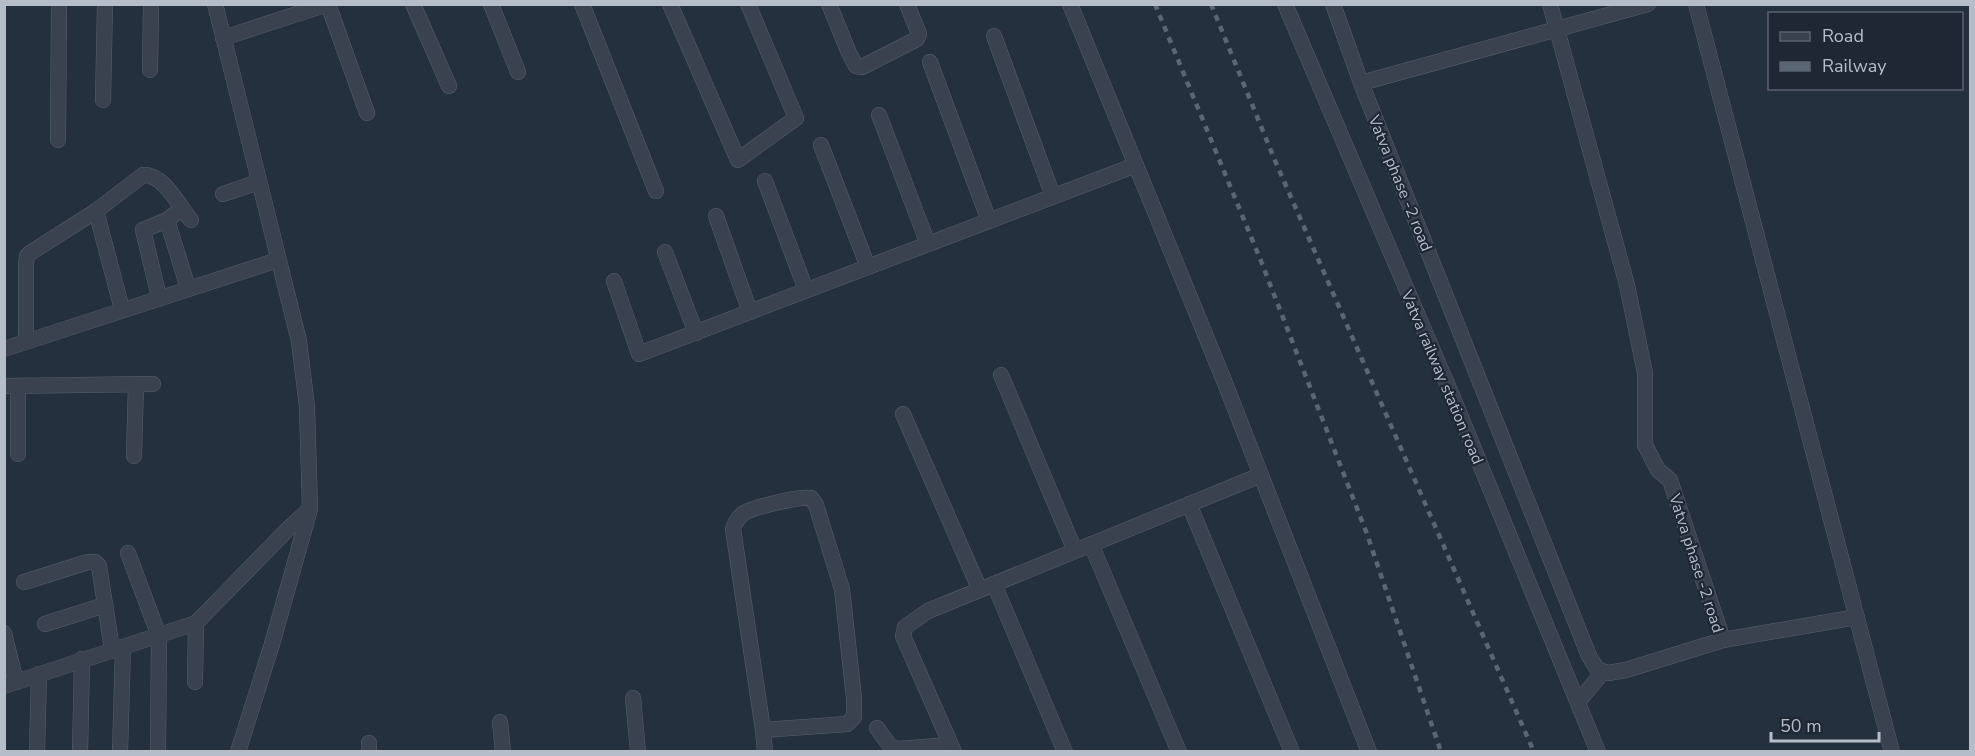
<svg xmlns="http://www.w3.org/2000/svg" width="1975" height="756" font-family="'Nunito Sans',sans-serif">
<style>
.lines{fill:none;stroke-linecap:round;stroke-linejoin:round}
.minor-casing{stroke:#57606c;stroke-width:16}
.minor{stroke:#39424e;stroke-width:15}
.rail{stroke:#5b6675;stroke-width:4.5;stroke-dasharray:6 6;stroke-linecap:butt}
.labels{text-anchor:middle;stroke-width:4.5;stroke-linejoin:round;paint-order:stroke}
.street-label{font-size:16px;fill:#b5bdc9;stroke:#1e2733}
</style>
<rect width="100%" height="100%" fill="#25303e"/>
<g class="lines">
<g class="minor-casing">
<g id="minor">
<polyline points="215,4 299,341 307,407 310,509 272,644 238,752"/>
<polyline points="328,4 367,113"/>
<polyline points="413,4 449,86"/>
<polyline points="491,4 518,72"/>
<polyline points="582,4 656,191"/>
<polyline points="670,4 738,160 796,118 748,4"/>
<polyline points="829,4 849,53 856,66 862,67 917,39 919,34 907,4"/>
<polyline points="1070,4 1225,383 1369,752"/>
<polyline points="1285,4 1453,398 1598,752"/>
<polyline points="1333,4 1361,83 1589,656 1597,669 1608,673 1626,670 1723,640 1857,617"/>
<polyline points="1550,4 1627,285 1645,373 1645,445 1658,470 1670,480 1723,640"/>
<polyline points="1696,4 1892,752"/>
<polyline points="994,36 1053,196"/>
<polyline points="223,38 328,4"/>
<polyline points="930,62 989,221"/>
<polyline points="150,70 151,4"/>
<polyline points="1361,83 1648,4"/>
<polyline points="103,100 105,4"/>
<polyline points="879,115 928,244"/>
<polyline points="58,140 59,4"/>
<polyline points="821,145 868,267"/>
<polyline points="765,181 806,290"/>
<polyline points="223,194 259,182"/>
<polyline points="96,211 122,309"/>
<polyline points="175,214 167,220 188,288"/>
<polyline points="716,216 750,312"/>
<polyline points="665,252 696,333"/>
<polyline points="614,281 639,354 1136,165"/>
<polyline points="159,297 143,230 167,220"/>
<path d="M26,340v-77l1,-7 3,-3 66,-42 47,-36c20,-2 36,31 48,45"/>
<polyline points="4,349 278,260"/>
<polyline points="1001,375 1075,551"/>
<polyline points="4,386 153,384"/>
<polyline points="903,414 980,590"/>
<polyline points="18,454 18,386"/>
<polyline points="134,456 136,385"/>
<polyline points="1189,504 1292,752"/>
<polyline points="1091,544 1179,752"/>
<polyline points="128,553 159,636 158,752"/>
<polyline points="24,582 88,562 95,562 99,566 112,649"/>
<polyline points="994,584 1065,752"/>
<polyline points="45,624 105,605"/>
<polyline points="4,633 16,682"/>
<polyline points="195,682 196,623"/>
<polyline points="4,686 196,623 288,529 310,509"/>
<polyline points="633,698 638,752"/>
<polyline points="1578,702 1603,672"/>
<polyline points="500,722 503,752"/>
<polyline points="877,728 890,746 897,749 951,745"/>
<path d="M763,730l84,-6 7,-7v-19l-12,-109 -26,-84 -5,-7c-12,-2 -56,9 -67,15 -6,4 -9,10 -11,16l30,201 2,22"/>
<polyline points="369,743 369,752"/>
<polyline points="37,752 39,674"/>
<polyline points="80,752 82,659"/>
<polyline points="120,752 123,647"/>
<polyline points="954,752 903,636 905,627 928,611 1261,475"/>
</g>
</g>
<use href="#minor" class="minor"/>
<g class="rail">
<polyline points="1155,4 1261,261 1367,534 1441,752"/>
<polyline points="1211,4 1276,163 1534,752"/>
</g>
</g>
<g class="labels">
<g class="street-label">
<text transform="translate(1401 183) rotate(68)" y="6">Vatva phase -2 road</text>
<text transform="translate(1443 377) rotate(67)" y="6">Vatva railway station road</text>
<text transform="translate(1697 563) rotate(72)" y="6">Vatva phase -2 road</text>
</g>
</g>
<rect width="1975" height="756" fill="none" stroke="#b5bdc9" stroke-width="12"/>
<rect x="1768" y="12" width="195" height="78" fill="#1e2733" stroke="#5a636f" stroke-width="1.5"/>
<rect x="1780" y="32" width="30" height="9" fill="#39424e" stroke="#5a636f" stroke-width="1.5"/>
<text x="1822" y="42" font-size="18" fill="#b5bdc9">Road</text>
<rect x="1780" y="62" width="30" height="9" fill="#5b6675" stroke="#5a636f" stroke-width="1.5"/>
<text x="1822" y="72" font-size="18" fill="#b5bdc9">Railway</text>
<path d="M1771 732v9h108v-9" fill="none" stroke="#b5bdc9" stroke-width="3"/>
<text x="1780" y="732" font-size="18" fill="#b5bdc9" stroke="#1e2733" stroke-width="4.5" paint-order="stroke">50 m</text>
</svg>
